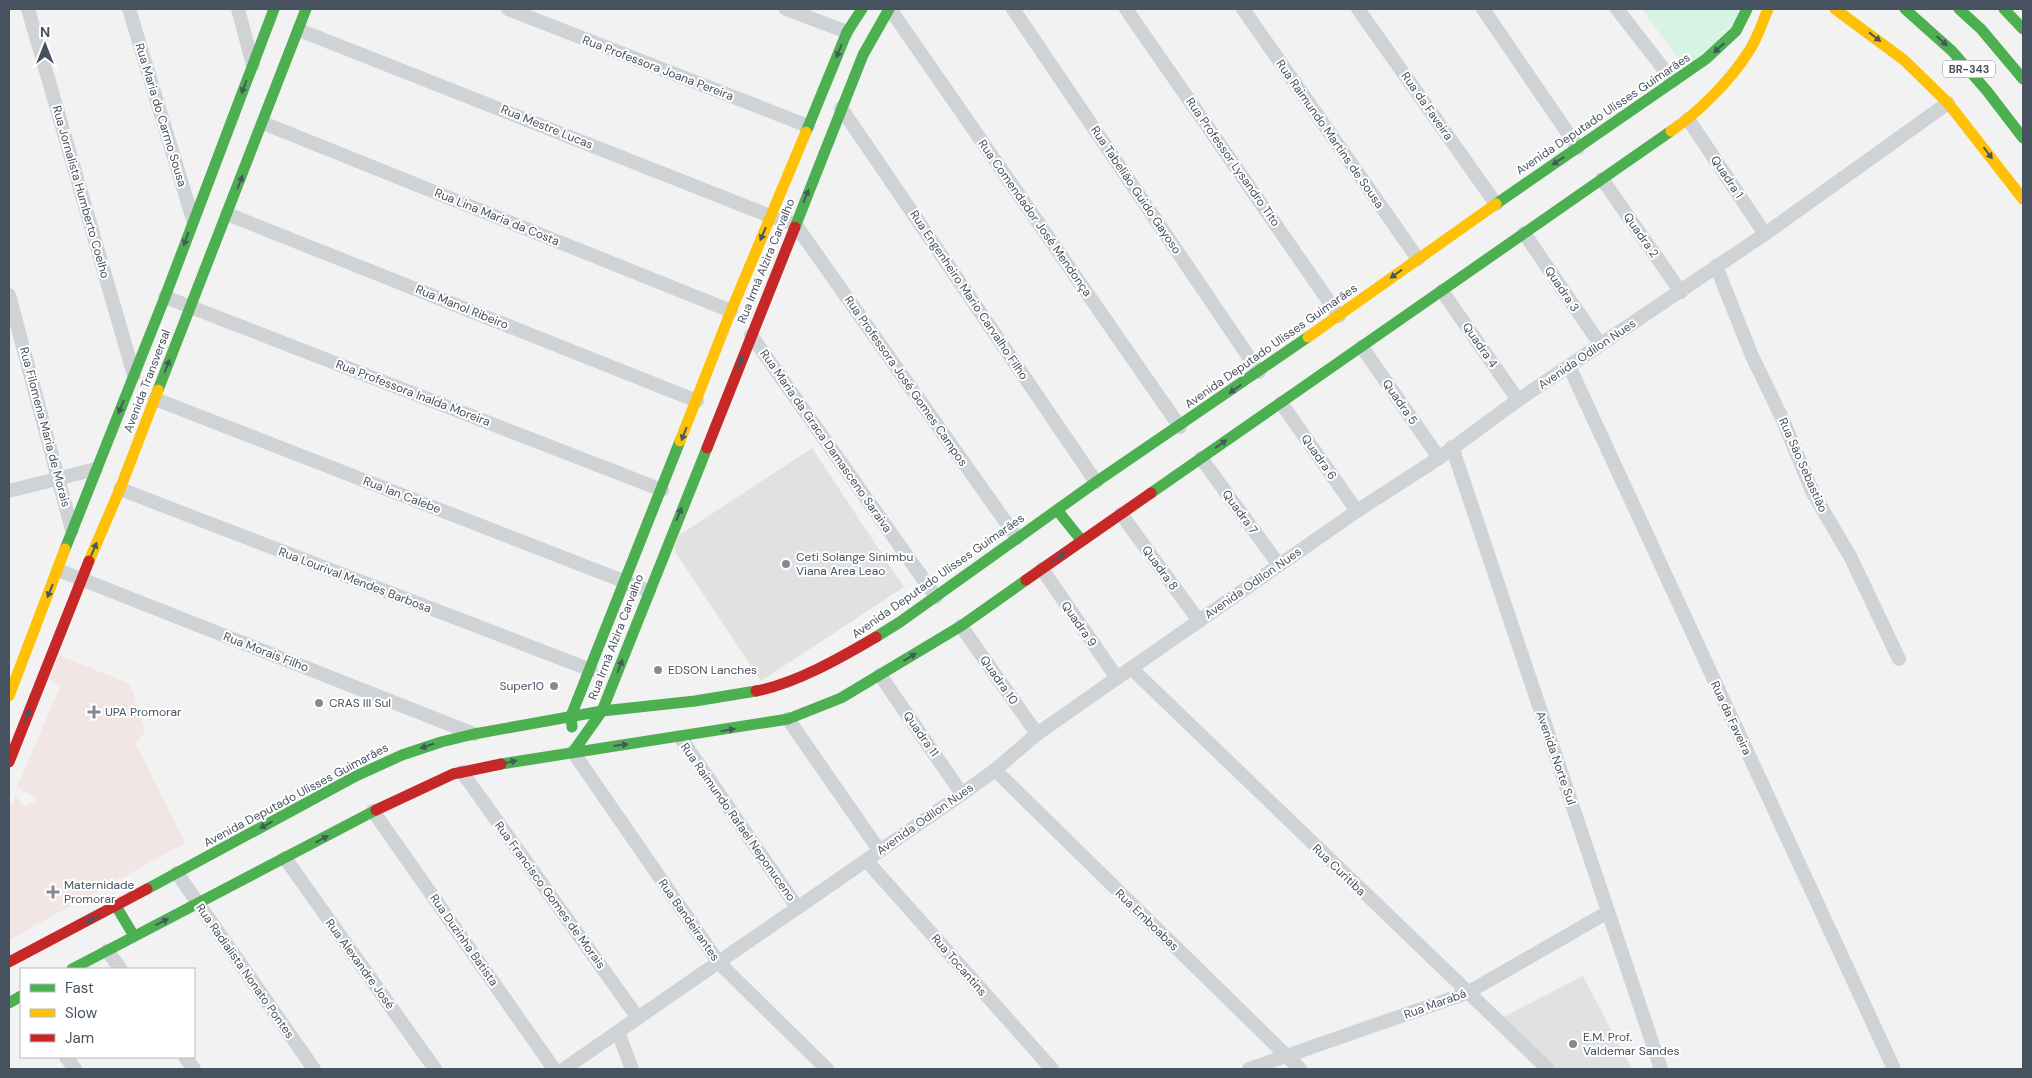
<svg xmlns="http://www.w3.org/2000/svg" width="2032" height="1078" font-family="'DM Sans',sans-serif">
<style>
.education{fill:#e1e1e2}
.medical{fill:#f1e6e4}
.green{fill:#d6f3e4}
.lines{fill:none;stroke-linecap:round;stroke-linejoin:round}
.street{stroke:#d0d3d6;stroke-width:14}
.fast{stroke:#4caf50;stroke-width:11}
.slow{stroke:#ffc107;stroke-width:11}
.jam{stroke:#c62828;stroke-width:11}
.oneway{fill:#475760}
.poi-dot{fill:#838a94;stroke:#fff;stroke-width:2}
.labels{text-anchor:middle;stroke-width:4;stroke-linejoin:round;paint-order:stroke}
.shield{fill:#fff;stroke:#7e8690;stroke-width:1}
.shield-label{font-size:11px;font-weight:bold;fill:#475261}
.street-label{font-size:12px;fill:#475261;stroke:#fff}
.poi-label{font-size:12px;fill:#475261;stroke:#fff;text-anchor:start}
</style>
<rect width="100%" height="100%" fill="#f3f2f2"/>
<g class="education">
<polygon points="812,448 904,587 761,681 674,550 678,536"/>
<polygon points="1583,976 1632,1069 1555,1069 1499,1019"/>
</g>
<polygon class="medical" points="59,655 128,683 133,692 145,731 134,747 137,746 185,843 9,940 9,806 14,803 15,795 24,807 39,799 17,787 61,685 49,679"/>
<polygon class="green" points="1642,9 1741,9 1733,24 1694,64 1678,58"/>
<g class="lines">
<g class="street">
<polyline points="28,9 134,375"/>
<polyline points="129,9 193,220"/>
<polyline points="238,9 253,65"/>
<polyline points="508,9 808,126"/>
<polyline points="786,9 847,32"/>
<polyline points="890,9 1180,427"/>
<polyline points="1013,9 1259,372"/>
<polyline points="1126,9 1339,316"/>
<polyline points="1243,9 1418,259"/>
<polyline points="1358,9 1496,204"/>
<polyline points="1483,9 1578,148"/>
<polyline points="1617,9 1673,81"/>
<polyline points="299,30 770,216 795,224 1017,538"/>
<polyline points="841,108 1096,482"/>
<polyline points="1688,119 1765,234"/>
<polyline points="263,123 731,311"/>
<polyline points="1602,179 1681,292"/>
<polyline points="227,214 697,401"/>
<polyline points="1524,233 1600,344"/>
<polyline points="1716,266 1752,356 1782,418 1813,493 1851,558 1899,659"/>
<polyline points="1442,291 1518,400"/>
<polyline points="9,295 72,530"/>
<polyline points="165,297 662,490"/>
<polyline points="751,335 936,597"/>
<polyline points="1362,347 1439,458"/>
<polyline points="1569,366 1894,1069"/>
<polyline points="155,399 649,591"/>
<polyline points="1281,403 1357,511"/>
<polyline points="1452,447 1661,1069"/>
<polyline points="1201,458 1279,565"/>
<polyline points="120,489 591,670"/>
<polyline points="9,491 96,469"/>
<polyline points="1121,514 1199,621"/>
<polyline points="1042,569 1117,678"/>
<polyline points="58,570 474,734"/>
<polyline points="961,626 1037,734"/>
<polyline points="1132,669 1548,1069"/>
<polyline points="880,675 962,794"/>
<polyline points="788,719 879,850"/>
<polyline points="680,737 797,907"/>
<polyline points="573,752 719,963 827,1069"/>
<polyline points="995,770 1300,1069"/>
<polyline points="462,772 638,1018"/>
<polyline points="373,811 554,1069"/>
<polyline points="285,858 435,1069"/>
<polyline points="866,860 1052,1069"/>
<polyline points="177,873 314,1069"/>
<polyline points="107,951 121,969"/>
<polyline points="618,1032 632,1069"/>
<polyline points="66,1057 75,1069"/>
<polyline points="185,1057 194,1069"/>
<polyline points="564,1069 962,794 995,770 1037,734 1117,678 1357,511 1439,458 1518,400 1765,234 1948,103"/>
<polyline points="1249,1069 1467,993 1608,912"/>
</g>
<g class="fast">
<polyline points="1905,9 1952,51 1987,91 2023,138"/>
<polyline points="1959,9 1981,29 2023,79"/>
<polyline points="2004,9 2023,29"/>
<polyline points="806,132 847,32 862,9"/>
<polyline points="1496,204 1706,59 1736,31 1747,9"/>
<polyline points="795,227 863,55 889,9"/>
<polyline points="158,390 306,9"/>
<polyline points="1151,493 1671,131"/>
<polyline points="1057,510 1082,541"/>
<polyline points="65,549 165,297 274,9"/>
<polyline points="876,637 900,622 1096,482 1308,337"/>
<polyline points="572,727 571,716 680,441"/>
<polyline points="573,752 602,711 707,448"/>
<polyline points="501,764 788,719 841,698 961,626 1026,580"/>
<polyline points="147,889 356,776 402,755 441,742 474,734 602,711 695,701 756,691"/>
<polyline points="116,906 134,936"/>
<polyline points="72,969 376,810"/>
<polyline points="9,1003 21,996"/>
</g>
<g class="slow">
<polyline points="1835,9 1904,60 1948,103 2023,199"/>
<path d="M1671,131c29,-20 59,-50 78,-80 8,-12 13,-28 19,-42"/>
<polyline points="1308,337 1496,204"/>
<polyline points="680,441 731,311 806,132"/>
<polyline points="89,561 120,489 158,390"/>
<polyline points="9,696 65,549"/>
</g>
<g class="jam">
<polyline points="707,448 795,227"/>
<polyline points="1026,580 1151,493"/>
<path d="M756,691c39,-7 86,-34 120,-54"/>
<polyline points="9,762 89,561"/>
<polyline points="376,810 453,774 501,764"/>
<polyline points="9,962 147,889"/>
</g>
</g>
<defs><path id="oneway-solid" d="M-6-.8H1V-3.2L6.5 0L1 3.2V.8H-6Z" transform="scale(1.25)"/></defs>
<g class="oneway">
<use href="#oneway-solid" transform="translate(1875 37) rotate(38)"/>
<use href="#oneway-solid" transform="translate(1942 41) rotate(42)"/>
<use href="#oneway-solid" transform="translate(1719 48) rotate(138)"/>
<use href="#oneway-solid" transform="translate(839 51) rotate(112)"/>
<use href="#oneway-solid" transform="translate(244 87) rotate(111)"/>
<use href="#oneway-solid" transform="translate(1988 153) rotate(53)"/>
<use href="#oneway-solid" transform="translate(1558 161) rotate(146)"/>
<use href="#oneway-solid" transform="translate(240 182) rotate(-69)"/>
<use href="#oneway-solid" transform="translate(806 196) rotate(-68)"/>
<use href="#oneway-solid" transform="translate(763 234) rotate(113)"/>
<use href="#oneway-solid" transform="translate(186 239) rotate(110)"/>
<use href="#oneway-solid" transform="translate(1396 274) rotate(144)"/>
<use href="#oneway-solid" transform="translate(740 363) rotate(-68)"/>
<use href="#oneway-solid" transform="translate(167 366) rotate(-69)"/>
<use href="#oneway-solid" transform="translate(1235 389) rotate(145)"/>
<use href="#oneway-solid" transform="translate(121 407) rotate(112)"/>
<use href="#oneway-solid" transform="translate(684 434) rotate(111)"/>
<use href="#oneway-solid" transform="translate(1221 444) rotate(-35)"/>
<use href="#oneway-solid" transform="translate(679 514) rotate(-68)"/>
<use href="#oneway-solid" transform="translate(94 549) rotate(-67)"/>
<use href="#oneway-solid" transform="translate(1059 557) rotate(-35)"/>
<use href="#oneway-solid" transform="translate(50 591) rotate(112)"/>
<use href="#oneway-solid" transform="translate(910 657) rotate(-31)"/>
<use href="#oneway-solid" transform="translate(620 666) rotate(-69)"/>
<use href="#oneway-solid" transform="translate(27 716) rotate(-68)"/>
<use href="#oneway-solid" transform="translate(728 730) rotate(-9)"/>
<use href="#oneway-solid" transform="translate(621 745) rotate(-7)"/>
<use href="#oneway-solid" transform="translate(427 746) rotate(161)"/>
<use href="#oneway-solid" transform="translate(510 762) rotate(-11)"/>
<use href="#oneway-solid" transform="translate(266 825) rotate(152)"/>
<use href="#oneway-solid" transform="translate(322 839) rotate(-28)"/>
<use href="#oneway-solid" transform="translate(92 919) rotate(153)"/>
<use href="#oneway-solid" transform="translate(162 922) rotate(-27)"/>
</g>
<g class="poi-dot">
<circle cx="786" cy="564" r="5"/>
<circle cx="658" cy="670" r="5"/>
<circle cx="554" cy="686" r="5"/>
<circle cx="319" cy="703" r="5"/>
<path d="M91.5 704.5h5v5h5v5h-5v5h-5v-5h-5v-5h5z"/>
<path d="M50.5 884.5h5v5h5v5h-5v5h-5v-5h-5v-5h5z"/>
<circle cx="1573" cy="1044" r="5"/>
</g>
<g class="labels">
<rect class="shield" x="1943" y="60.5" width="52" height="17" rx="4"/>
<g class="shield-label">
<text x="1969" y="73">BR-343</text>
</g>
<g class="street-label">
<text transform="translate(658 68) rotate(21)" y="4">Rua Professora Joana Pereira</text>
<text transform="translate(1427 106) rotate(55)" y="4">Rua da Faveira</text>
<text transform="translate(1603 114) rotate(-34)" y="4">Avenida Deputado Ulisses Guimarães</text>
<text transform="translate(161 115) rotate(73)" y="4">Rua Maria do Carmo Sousa</text>
<text transform="translate(547 127) rotate(22)" y="4">Rua Mestre Lucas</text>
<text transform="translate(1330 134) rotate(55)" y="4">Rua Raimundo Martins de Sousa</text>
<text transform="translate(1233 162) rotate(55)" y="4">Rua Professor Lysandro Tito</text>
<text transform="translate(1727 177) rotate(56)" y="4">Quadra 1</text>
<text transform="translate(1136 190) rotate(56)" y="4">Rua Tabelião Guido Gayoso</text>
<text transform="translate(81 192) rotate(74)" y="4">Rua Jornalista Humberto Coelho</text>
<text transform="translate(497 217) rotate(22)" y="4">Rua Lina Maria da Costa</text>
<text transform="translate(1035 218) rotate(55)" y="4">Rua Comendador José Mendonça</text>
<text transform="translate(1641 235) rotate(55)" y="4">Quadra 2</text>
<text transform="translate(766 261) rotate(-68)" y="4">Rua Irmã Alzira Carvalho</text>
<text transform="translate(1562 289) rotate(56)" y="4">Quadra 3</text>
<text transform="translate(969 295) rotate(56)" y="4">Rua Engenheiro Mario Carvalho Filho</text>
<text transform="translate(462 307) rotate(22)" y="4">Rua Manol Ribeiro</text>
<text transform="translate(1480 345) rotate(55)" y="4">Quadra 4</text>
<text transform="translate(1271 346) rotate(-35)" y="4">Avenida Deputado Ulisses Guimarães</text>
<text transform="translate(1587 354) rotate(-34)" y="4">Avenida Odilon Nues</text>
<text transform="translate(147 381) rotate(-69)" y="4">Avenida Transversal</text>
<text transform="translate(906 381) rotate(55)" y="4">Rua Professora José Gomes Campos</text>
<text transform="translate(413 393) rotate(21)" y="4">Rua Professora Inalda Moreira</text>
<text transform="translate(1400 402) rotate(55)" y="4">Quadra 5</text>
<text transform="translate(45 427) rotate(75)" y="4">Rua Filomena Maria de Morais</text>
<text transform="translate(826 441) rotate(55)" y="4">Rua Maria da Graca Damasceno Saraiva</text>
<text transform="translate(1319 457) rotate(55)" y="4">Quadra 6</text>
<text transform="translate(1803 465) rotate(66)" y="4">Rua São Sebastião</text>
<text transform="translate(402 495) rotate(21)" y="4">Rua Ian Calebe</text>
<text transform="translate(1240 512) rotate(54)" y="4">Quadra 7</text>
<text transform="translate(1160 568) rotate(54)" y="4">Quadra 8</text>
<text transform="translate(938 576) rotate(-35)" y="4">Avenida Deputado Ulisses Guimarães</text>
<text transform="translate(355 580) rotate(21)" y="4">Rua Lourival Mendes Barbosa</text>
<text transform="translate(1253 583) rotate(-35)" y="4">Avenida Odilon Nues</text>
<text transform="translate(1079 624) rotate(55)" y="4">Quadra 9</text>
<text transform="translate(616 637) rotate(-69)" y="4">Rua Irmã Alzira Carvalho</text>
<text transform="translate(266 652) rotate(21)" y="4">Rua Morais Filho</text>
<text transform="translate(999 680) rotate(55)" y="4">Quadra 10</text>
<text transform="translate(1731 718) rotate(65)" y="4">Rua da Faveira</text>
<text transform="translate(921 734) rotate(55)" y="4">Quadra 11</text>
<text transform="translate(1556 758) rotate(71)" y="4">Avenida Norte Sul</text>
<text transform="translate(296 795) rotate(-28)" y="4">Avenida Deputado Ulisses Guimarães</text>
<text transform="translate(925 819) rotate(-35)" y="4">Avenida Odilon Nues</text>
<text transform="translate(738 822) rotate(55)" y="4">Rua Raimundo Rafael Neponuceno</text>
<text transform="translate(1339 870) rotate(44)" y="4">Rua Curitiba</text>
<text transform="translate(550 895) rotate(54)" y="4">Rua Francisco Gomes de Morais</text>
<text transform="translate(689 920) rotate(55)" y="4">Rua Bandeirantes</text>
<text transform="translate(1147 920) rotate(44)" y="4">Rua Emboabas</text>
<text transform="translate(464 940) rotate(55)" y="4">Rua Duzinha Batista</text>
<text transform="translate(360 964) rotate(54)" y="4">Rua Alexandre José</text>
<text transform="translate(959 965) rotate(49)" y="4">Rua Tocantins</text>
<text transform="translate(245 971) rotate(55)" y="4">Rua Radialista Nonato Pontes</text>
<text transform="translate(1435 1004) rotate(-20)" y="4">Rua Marabá</text>
</g>
<g class="poi-label">
<text x="796" y="561">Ceti Solange Sinimbu<tspan x="796" dy="14">Viana Area Leao</tspan></text>
<text x="668" y="674">EDSON Lanches</text>
<text x="544" y="690" text-anchor="end">Super10</text>
<text x="329" y="707">CRAS III Sul</text>
<text x="105" y="716">UPA Promorar</text>
<text x="64" y="889">Maternidade<tspan x="64" dy="14">Promorar</tspan></text>
<text x="1583" y="1041">E.M. Prof.<tspan x="1583" dy="14">Valdemar Sandes</tspan></text>
</g>
</g>
<rect width="2032" height="1078" fill="none" stroke="#475261" stroke-width="20"/>
<rect x="20" y="968" width="175" height="90" fill="#ffffff" stroke="#b5bac0"/>
<rect x="30" y="984" width="25" height="8" fill="#4caf50" stroke="#b5bac0"/>
<text x="65" y="993" font-size="15" fill="#475261">Fast</text>
<rect x="30" y="1009" width="25" height="8" fill="#ffc107" stroke="#b5bac0"/>
<text x="65" y="1018" font-size="15" fill="#475261">Slow</text>
<rect x="30" y="1034" width="25" height="8" fill="#c62828" stroke="#b5bac0"/>
<text x="65" y="1043" font-size="15" fill="#475261">Jam</text>
<g transform="translate(45 45)" stroke="#ffffff" stroke-width="4" paint-order="stroke">
<path d="M0-4L9 19L0 12L-9 19Z" fill="#475261"/>
<text y="-8" font-size="14" font-weight="bold" text-anchor="middle" fill="#475261">N</text>
</g>
</svg>
